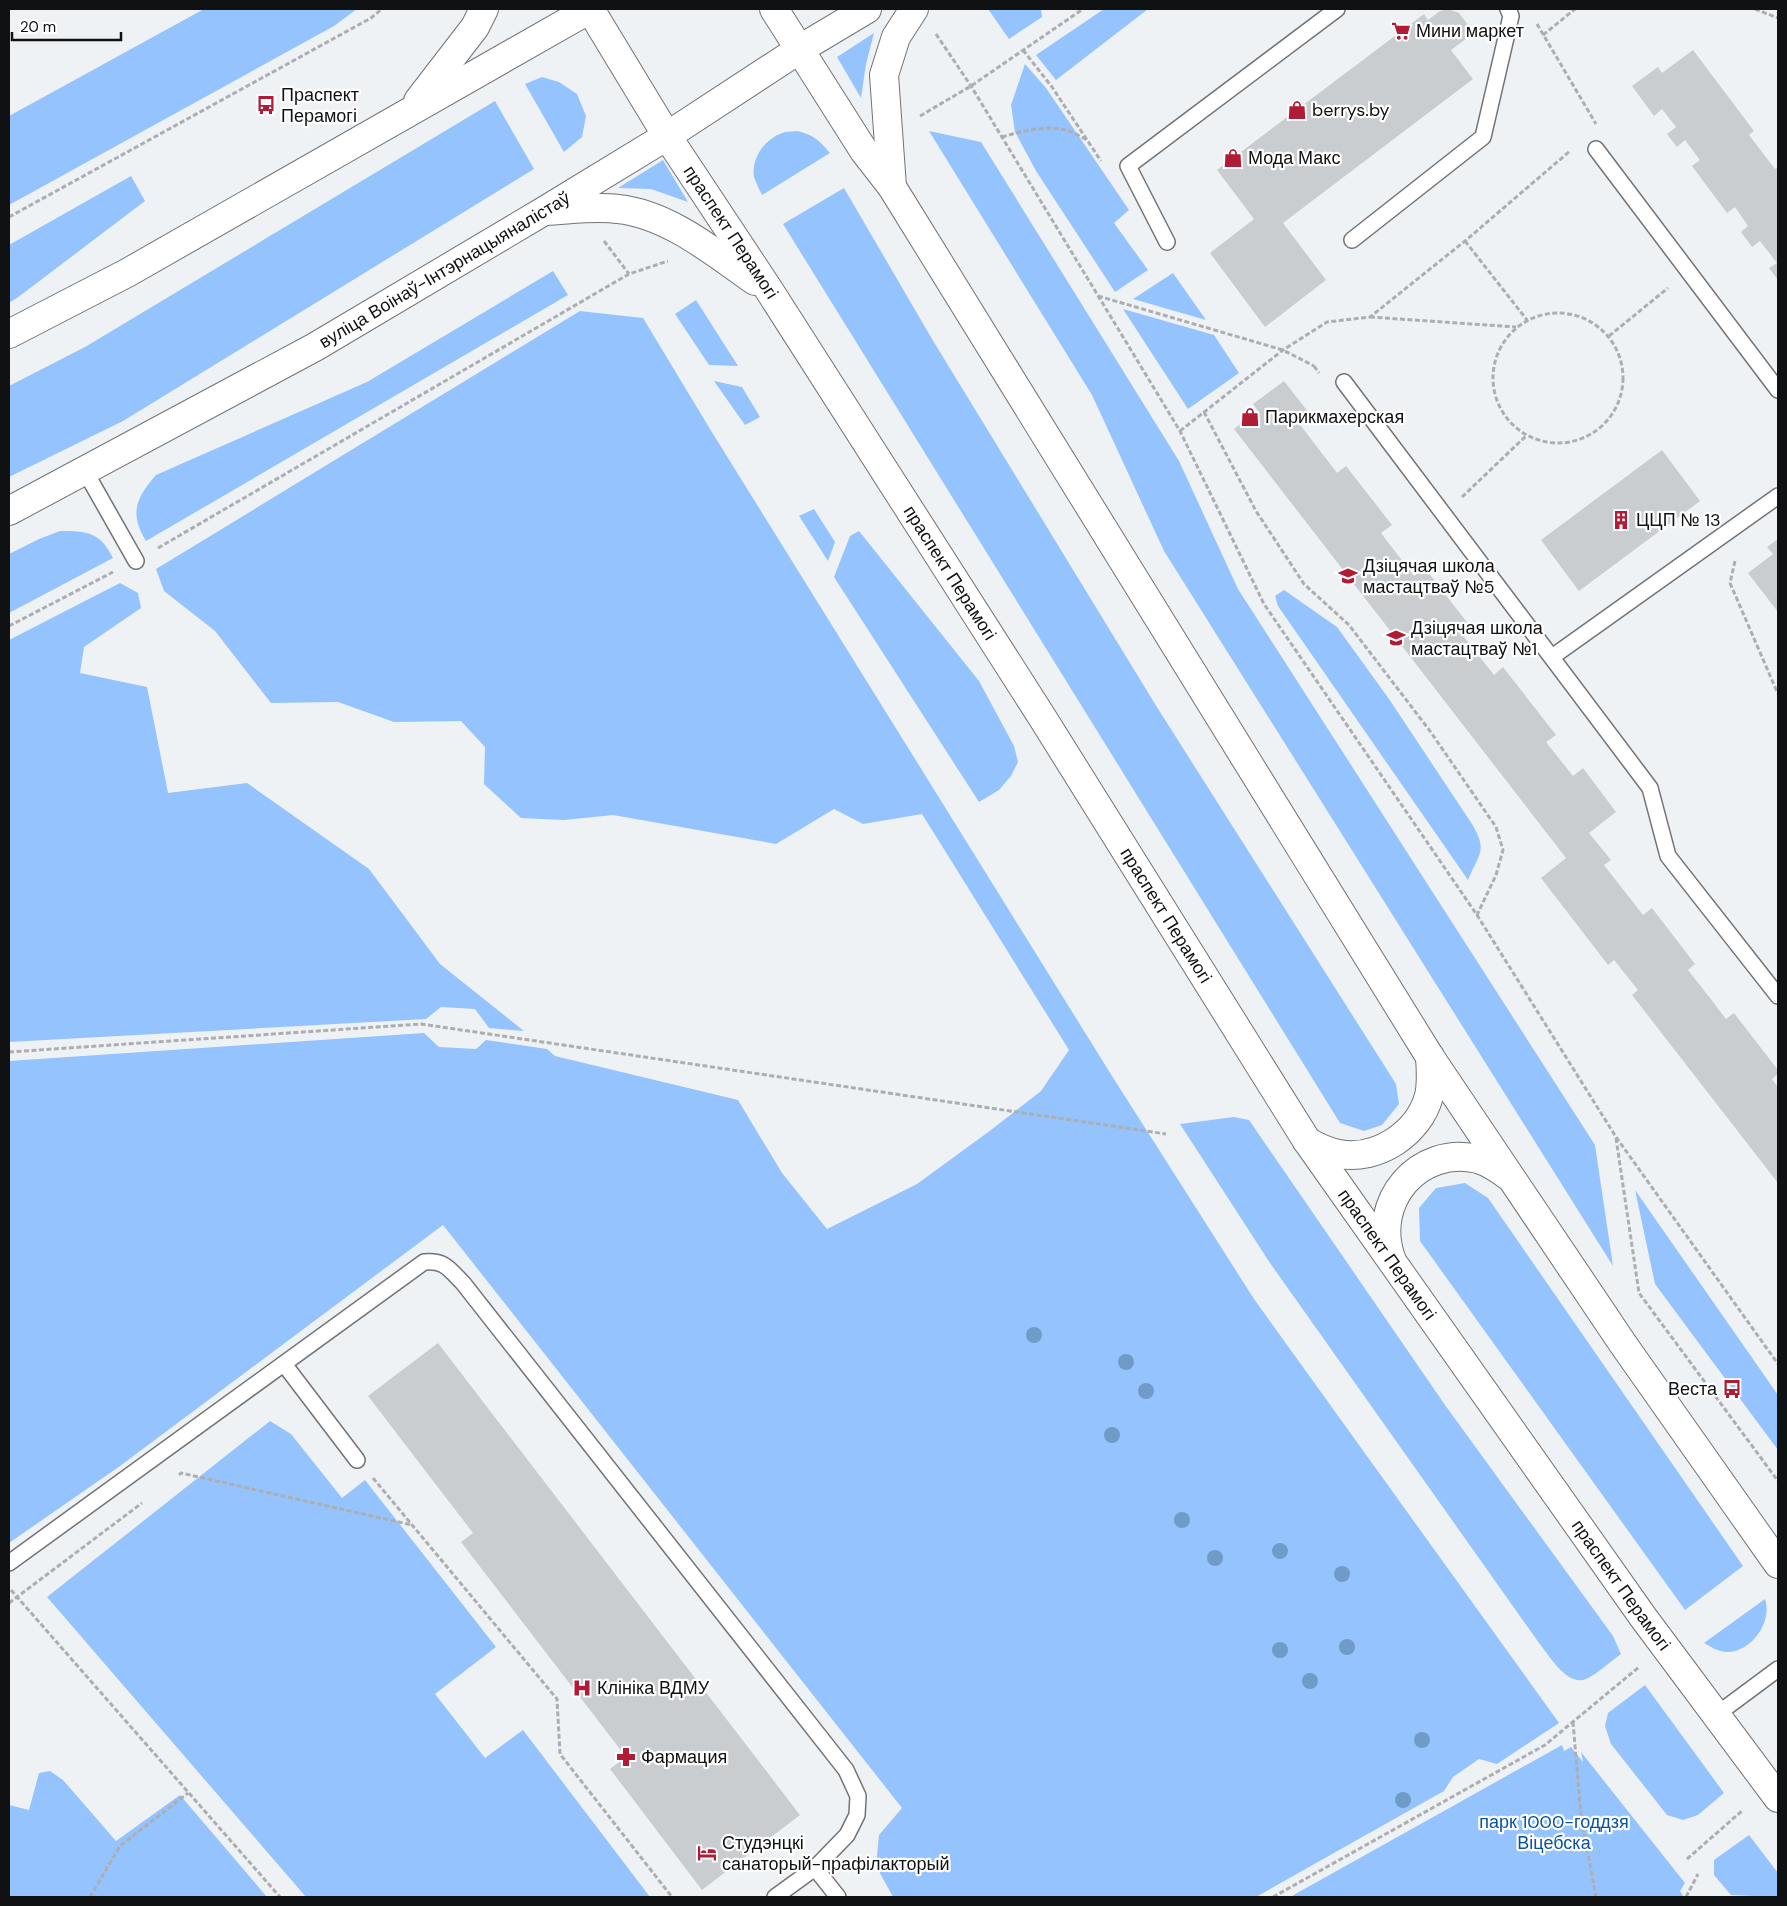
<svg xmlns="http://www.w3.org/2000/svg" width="1787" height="1906" font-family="'DM Sans',sans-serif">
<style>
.green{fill:#95c3fe}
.building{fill:#cacdd0}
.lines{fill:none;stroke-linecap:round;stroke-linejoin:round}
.lane-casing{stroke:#717376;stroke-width:18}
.primary-casing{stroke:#717376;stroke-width:30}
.path{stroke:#acaeb0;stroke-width:3;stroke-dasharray:5 2.5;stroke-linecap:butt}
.lane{stroke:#fff;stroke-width:15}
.primary{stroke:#fff;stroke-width:28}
.tree{fill:#6f9bc7}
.labels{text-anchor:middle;stroke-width:4.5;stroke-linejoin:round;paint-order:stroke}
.poi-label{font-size:18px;fill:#101112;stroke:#fff;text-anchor:start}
.street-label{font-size:18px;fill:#101112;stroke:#fff}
.park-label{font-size:18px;fill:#0753a1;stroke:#fff}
</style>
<rect width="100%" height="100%" fill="#eff2f5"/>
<g class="green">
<polygon points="204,9 357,9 334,26 9,205 9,116"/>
<polygon points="988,9 1041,9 1042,17 1009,39"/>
<polygon points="1104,9 1148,9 1056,80 1036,55"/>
<polygon points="874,33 866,64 861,98 837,57"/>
<polygon points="1025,64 1046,88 1129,210 1114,223 1148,270 1115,292 1036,171 1015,132 1011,105"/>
<polygon points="542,77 559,82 577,94 586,116 582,137 564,152 525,84"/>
<polygon points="495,101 534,169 123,421 9,477 9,386 85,347"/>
<path d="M797,131c17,4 22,9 33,22l-68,42c-3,-6 -6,-12 -8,-18 -3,-19 11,-38 28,-44 4,-2 10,-1 15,-2z"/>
<polygon points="929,131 981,142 1179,461 1238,589 1595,1145 1613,1266 1164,551 1092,395"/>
<polygon points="663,160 688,202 651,189 618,188"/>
<polygon points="131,176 145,201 17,298 9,303 9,245"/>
<polygon points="844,188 932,339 1155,704 1396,1084 1399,1104 1382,1125 1364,1131 1340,1123 783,224"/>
<path d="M553,271l15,24 -422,246c-17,-28 -10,-43 10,-66l211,-93z"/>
<polygon points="1173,273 1206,320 1133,299"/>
<polygon points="696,300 738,366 709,365 675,314"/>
<polygon points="1123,309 1214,335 1239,373 1188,409"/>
<polygon points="580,311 643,318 710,429 1112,1076 1254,1299 1559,1723 1497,1764 1479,1759 1453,1777 1444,1791 1256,1897 893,1897 876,1866 879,1835 902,1808 443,1225 120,1466 9,1543 9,1061 424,1033 439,1047 476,1049 486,1040 547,1049 555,1056 738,1100 782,1173 827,1229 917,1184 991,1130 1041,1091 1069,1050 922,814 863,824 834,809 776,844 613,815 564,820 521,818 484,784 485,747 461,721 394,722 338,702 271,703 215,631 164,591 156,569"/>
<polygon points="714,381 742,387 760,417 745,425"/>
<polygon points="814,509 835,542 828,561 799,516"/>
<path d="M60,531c27,0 40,1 53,27l-104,55v-59l30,-15z"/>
<polygon points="859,531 979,681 1014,746 1018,762 1011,776 999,790 979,802 834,577 850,536"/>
<polygon points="120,583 138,593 141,608 84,647 80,673 147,687 168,793 247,783 369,869 440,964 524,1031 489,1028 475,1009 441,1007 426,1019 9,1042 9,640"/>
<path d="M1284,590l53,37 52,72 83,125c16,27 7,29 -4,56l-190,-274 -3,-10z"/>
<path d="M1234,1117l15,3 196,285 168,231 8,18c-10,7 -25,21 -35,25 -19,8 -37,-24 -47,-36l-269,-380 -90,-139z"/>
<polygon points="1465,1183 1488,1198 1743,1566 1685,1610 1420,1241 1419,1208 1436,1188"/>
<polygon points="1635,1190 1778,1395 1778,1450 1655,1284"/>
<polygon points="270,1421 291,1434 342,1498 365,1480 496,1647 435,1694 485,1758 523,1730 650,1897 306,1897 47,1597"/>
<path d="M1765,1599c8,23 -14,54 -39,53 -9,-1 -15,-5 -22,-9z"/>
<polygon points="1645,1685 1724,1793 1698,1815 1683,1820 1667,1815 1611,1744 1605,1726 1608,1713"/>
<polygon points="1562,1745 1564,1751 1571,1747 1583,1762 1581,1752 1685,1883 1680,1891 1684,1897 1290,1897"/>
<polygon points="50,1771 63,1780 116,1841 180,1795 267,1897 9,1897 9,1805 29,1810 39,1773"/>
<polygon points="1749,1835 1778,1873 1778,1897 1731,1895 1714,1875 1714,1860"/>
</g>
<g class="building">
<polygon points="1448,9 1459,13 1474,33 1451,50 1473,79 1283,223 1326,280 1265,327 1210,253 1254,219 1217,170 1424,14 1428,20 1440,11"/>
<polygon points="1693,50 1754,131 1749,135 1775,169 1778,167 1778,280 1769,268 1777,263 1760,241 1752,247 1741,232 1748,226 1735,207 1727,213 1692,166 1700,160 1685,140 1677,147 1667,134 1676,127 1662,109 1654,116 1632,86 1658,67 1662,73"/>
<polygon points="1284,381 1309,413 1298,422 1337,473 1346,466 1392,525 1381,533 1397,554 1414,576 1424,567 1473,630 1464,637 1494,675 1503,667 1556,735 1546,742 1573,776 1583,768 1616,812 1589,833 1611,860 1604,865 1643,915 1652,908 1695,964 1688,970 1710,998 1726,1019 1734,1013 1778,1070 1778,1074 1772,1079 1778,1087 1778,1183 1632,995 1638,990 1614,960 1608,965 1541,878 1566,858 1234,429 1258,411 1253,404"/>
<polygon points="1662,450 1700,501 1579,591 1541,540"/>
<polygon points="1778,539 1778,612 1748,573 1773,554 1767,547"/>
<polygon points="438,1343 800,1815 702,1890 610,1769 626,1757 461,1542 473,1533 368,1396"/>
</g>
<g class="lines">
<g class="lane-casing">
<g id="lane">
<polyline points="1596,149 1778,390"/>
<polyline points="1352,240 1483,137 1511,16 1508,9"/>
<polyline points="1167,242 1128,166 1337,9"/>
<polyline points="1344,382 1650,788 1668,856 1778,996"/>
<polyline points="85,471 136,561"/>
<polyline points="1552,657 1778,496"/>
<polyline points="284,1364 357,1460"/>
<path d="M9,1563l415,-301c21,-2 25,7 39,21l383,487 12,26 -1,19 -10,20 -32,33 -40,29"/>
<polyline points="1716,1715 1778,1669"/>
<polyline points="815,1868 838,1897"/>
</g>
</g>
<g class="primary-casing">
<g id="primary">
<path id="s1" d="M590,9l77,127 102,154 273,427 265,424 336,476 135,181"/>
<polyline points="774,9 864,151 892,187 1430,1057 1623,1344 1778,1564"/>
<polyline points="418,101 475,27 484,9"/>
<polyline points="892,187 884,75 896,37 914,9"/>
<path d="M545,211c24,-1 49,-5 73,-2 50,5 97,44 137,72"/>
<polyline points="9,334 127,273 590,9"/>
<path id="s2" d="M9,511l306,-164 229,-136 123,-75 133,-87 67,-40"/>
<path d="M1307,1141c10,6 21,11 32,13 39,7 80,-21 90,-58 3,-13 2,-26 1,-39"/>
<path d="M1391,1258c-20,-56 27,-113 87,-99 11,3 21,10 30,17"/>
</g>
</g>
<g class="path">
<polyline points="1755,9 1778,18"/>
<polyline points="1537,24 1596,124"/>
<polyline points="936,34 971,86 1180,431 1264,604 1477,915 1616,1137 1778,1364"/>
<polyline points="1543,35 1575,9"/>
<polyline points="1023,50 1052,87 1101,161"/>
<polyline points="920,116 971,86 1083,9"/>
<path d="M1002,137c20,-6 46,-13 67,-6 6,2 12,6 18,9"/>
<polyline points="9,217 371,18 382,9"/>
<polyline points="604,241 629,274"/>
<polyline points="1465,241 1527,320"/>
<polyline points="1098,296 1283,350 1314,366"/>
<circle cx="1558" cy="378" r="65"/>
<polyline points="1370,317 1516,327"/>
<polyline points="1609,336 1668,288"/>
<polyline points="1314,366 1319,373"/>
<polyline points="1204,412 1256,511 1304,584 1349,625 1430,731 1496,827 1503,850 1496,875 1477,915"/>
<polyline points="1180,431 1283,350 1327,322 1370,317 1465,241 1570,151"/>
<polyline points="1462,497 1527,435"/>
<polyline points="158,548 629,274 668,261"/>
<polyline points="1735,561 1730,583 1778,694"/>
<polyline points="9,626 113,572"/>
<polyline points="9,1052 421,1024 1166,1134"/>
<polyline points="1616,1138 1639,1293 1778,1481"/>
<polyline points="179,1475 181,1473 412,1525"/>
<polyline points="373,1478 557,1699 560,1754 672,1897"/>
<polyline points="11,1590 280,1897"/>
<polyline points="9,1603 142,1503"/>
<polyline points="1573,1722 1581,1816 1596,1897"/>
<polyline points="1687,1859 1743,1810"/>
<polyline points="90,1897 120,1846 188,1793"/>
<polyline points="1273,1897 1545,1745 1639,1667"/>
<polyline points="1686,1897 1698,1874"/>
</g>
<use href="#lane" class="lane"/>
<use href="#primary" class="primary"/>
</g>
<g class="tree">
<circle cx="1034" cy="1335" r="8"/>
<circle cx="1126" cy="1362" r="8"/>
<circle cx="1146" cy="1391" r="8"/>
<circle cx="1112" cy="1435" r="8"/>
<circle cx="1182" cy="1520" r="8"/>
<circle cx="1280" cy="1551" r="8"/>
<circle cx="1215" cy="1558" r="8"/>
<circle cx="1342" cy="1574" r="8"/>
<circle cx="1347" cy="1647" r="8"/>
<circle cx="1280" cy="1650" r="8"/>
<circle cx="1310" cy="1681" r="8"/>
<circle cx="1422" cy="1740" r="8"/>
<circle cx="1403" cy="1800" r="8"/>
</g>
<defs>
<g id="supermarket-bare" transform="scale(1.5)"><path d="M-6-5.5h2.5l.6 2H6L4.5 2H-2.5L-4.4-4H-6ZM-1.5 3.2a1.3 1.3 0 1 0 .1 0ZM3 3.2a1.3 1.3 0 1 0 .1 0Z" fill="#b01c35" stroke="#fff" stroke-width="2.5" paint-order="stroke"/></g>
<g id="bus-bare" transform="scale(1.5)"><path d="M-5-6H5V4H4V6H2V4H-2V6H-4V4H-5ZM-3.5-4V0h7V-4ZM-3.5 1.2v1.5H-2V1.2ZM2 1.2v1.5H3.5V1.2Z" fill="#b01c35" stroke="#fff" stroke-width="2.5" paint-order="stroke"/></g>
<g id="shop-bare" transform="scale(1.5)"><path d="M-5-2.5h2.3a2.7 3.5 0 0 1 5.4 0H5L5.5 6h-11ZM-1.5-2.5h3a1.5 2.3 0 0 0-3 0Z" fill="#b01c35" stroke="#fff" stroke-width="2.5" paint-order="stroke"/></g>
<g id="building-bare" transform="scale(1.5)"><path d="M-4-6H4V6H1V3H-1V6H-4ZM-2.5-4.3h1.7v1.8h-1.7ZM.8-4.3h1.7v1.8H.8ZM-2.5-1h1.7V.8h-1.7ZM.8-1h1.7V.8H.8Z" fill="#b01c35" stroke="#fff" stroke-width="2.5" paint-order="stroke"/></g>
<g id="school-bare" transform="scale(1.5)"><path d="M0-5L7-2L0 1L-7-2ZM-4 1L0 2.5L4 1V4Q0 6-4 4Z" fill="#b01c35" stroke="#fff" stroke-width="2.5" paint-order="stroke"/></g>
<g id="hospital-bare" transform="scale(1.5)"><path d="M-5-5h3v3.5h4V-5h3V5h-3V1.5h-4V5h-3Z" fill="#b01c35" stroke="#fff" stroke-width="2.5" paint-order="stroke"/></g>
<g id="pharmacy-bare" transform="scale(1.5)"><path d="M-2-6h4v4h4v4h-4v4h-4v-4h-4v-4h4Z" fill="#b01c35" stroke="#fff" stroke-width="2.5" paint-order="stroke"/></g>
<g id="hotel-bare" transform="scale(1.5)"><path d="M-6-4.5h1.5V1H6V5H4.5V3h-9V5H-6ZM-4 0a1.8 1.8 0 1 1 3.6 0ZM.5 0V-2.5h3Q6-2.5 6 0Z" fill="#b01c35" stroke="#fff" stroke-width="2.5" paint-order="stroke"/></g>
</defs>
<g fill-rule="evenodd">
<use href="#supermarket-bare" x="1401" y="31"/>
<use href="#bus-bare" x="266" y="105"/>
<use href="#shop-bare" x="1297" y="110"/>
<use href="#shop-bare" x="1233" y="158"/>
<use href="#shop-bare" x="1250" y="417"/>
<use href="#building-bare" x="1621" y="520"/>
<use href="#school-bare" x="1348" y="576"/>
<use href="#school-bare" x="1396" y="638"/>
<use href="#bus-bare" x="1732" y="1389"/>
<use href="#hospital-bare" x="582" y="1688"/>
<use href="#pharmacy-bare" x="626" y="1757"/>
<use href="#hotel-bare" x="707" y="1853"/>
</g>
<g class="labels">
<g class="poi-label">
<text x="1416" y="37">Мини маркет</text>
<text x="281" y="101">Праспект<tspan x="281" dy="21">Перамогі</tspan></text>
<text x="1312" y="116">berrys.by</text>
<text x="1248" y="164">Мода Макс</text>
<text x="1265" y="423">Парикмахерская</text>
<text x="1636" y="526">ЦЦП № 13</text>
<text x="1363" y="572">Дзіцячая школа<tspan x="1363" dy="21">мастацтваў №5</tspan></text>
<text x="1411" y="634">Дзіцячая школа<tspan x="1411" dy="21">мастацтваў №1</tspan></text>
<text x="1717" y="1395" text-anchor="end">Веста</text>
<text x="597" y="1694">Клініка ВДМУ</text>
<text x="641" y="1763">Фармация</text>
<text x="722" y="1849">Студэнцкі<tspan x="722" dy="21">санаторый-прафілакторый</tspan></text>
</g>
<g class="street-label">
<text dy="6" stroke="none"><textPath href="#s1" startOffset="264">праспект Перамогі</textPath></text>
<text dy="6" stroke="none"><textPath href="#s2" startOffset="498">вуліца Воінаў-Інтэрнацыяналістаў</textPath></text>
<text dy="6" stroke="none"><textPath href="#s1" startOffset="669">праспект Перамогі</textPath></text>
<text dy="6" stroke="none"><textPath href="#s1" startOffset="1074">праспект Перамогі</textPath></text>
<text dy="6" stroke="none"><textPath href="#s1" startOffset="1479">праспект Перамогі</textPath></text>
<text dy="6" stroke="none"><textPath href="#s1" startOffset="1884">праспект Перамогі</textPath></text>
</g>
<g class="park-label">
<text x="1554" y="1828">парк 1000-годдзя<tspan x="1554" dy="21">Віцебска</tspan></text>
</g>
</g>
<rect width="1787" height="1906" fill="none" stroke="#101112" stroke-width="20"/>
<path d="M12 32v8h109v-8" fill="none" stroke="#101112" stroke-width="2.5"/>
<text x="20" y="32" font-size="15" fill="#101112" stroke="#ffffff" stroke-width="4" paint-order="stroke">20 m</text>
</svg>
